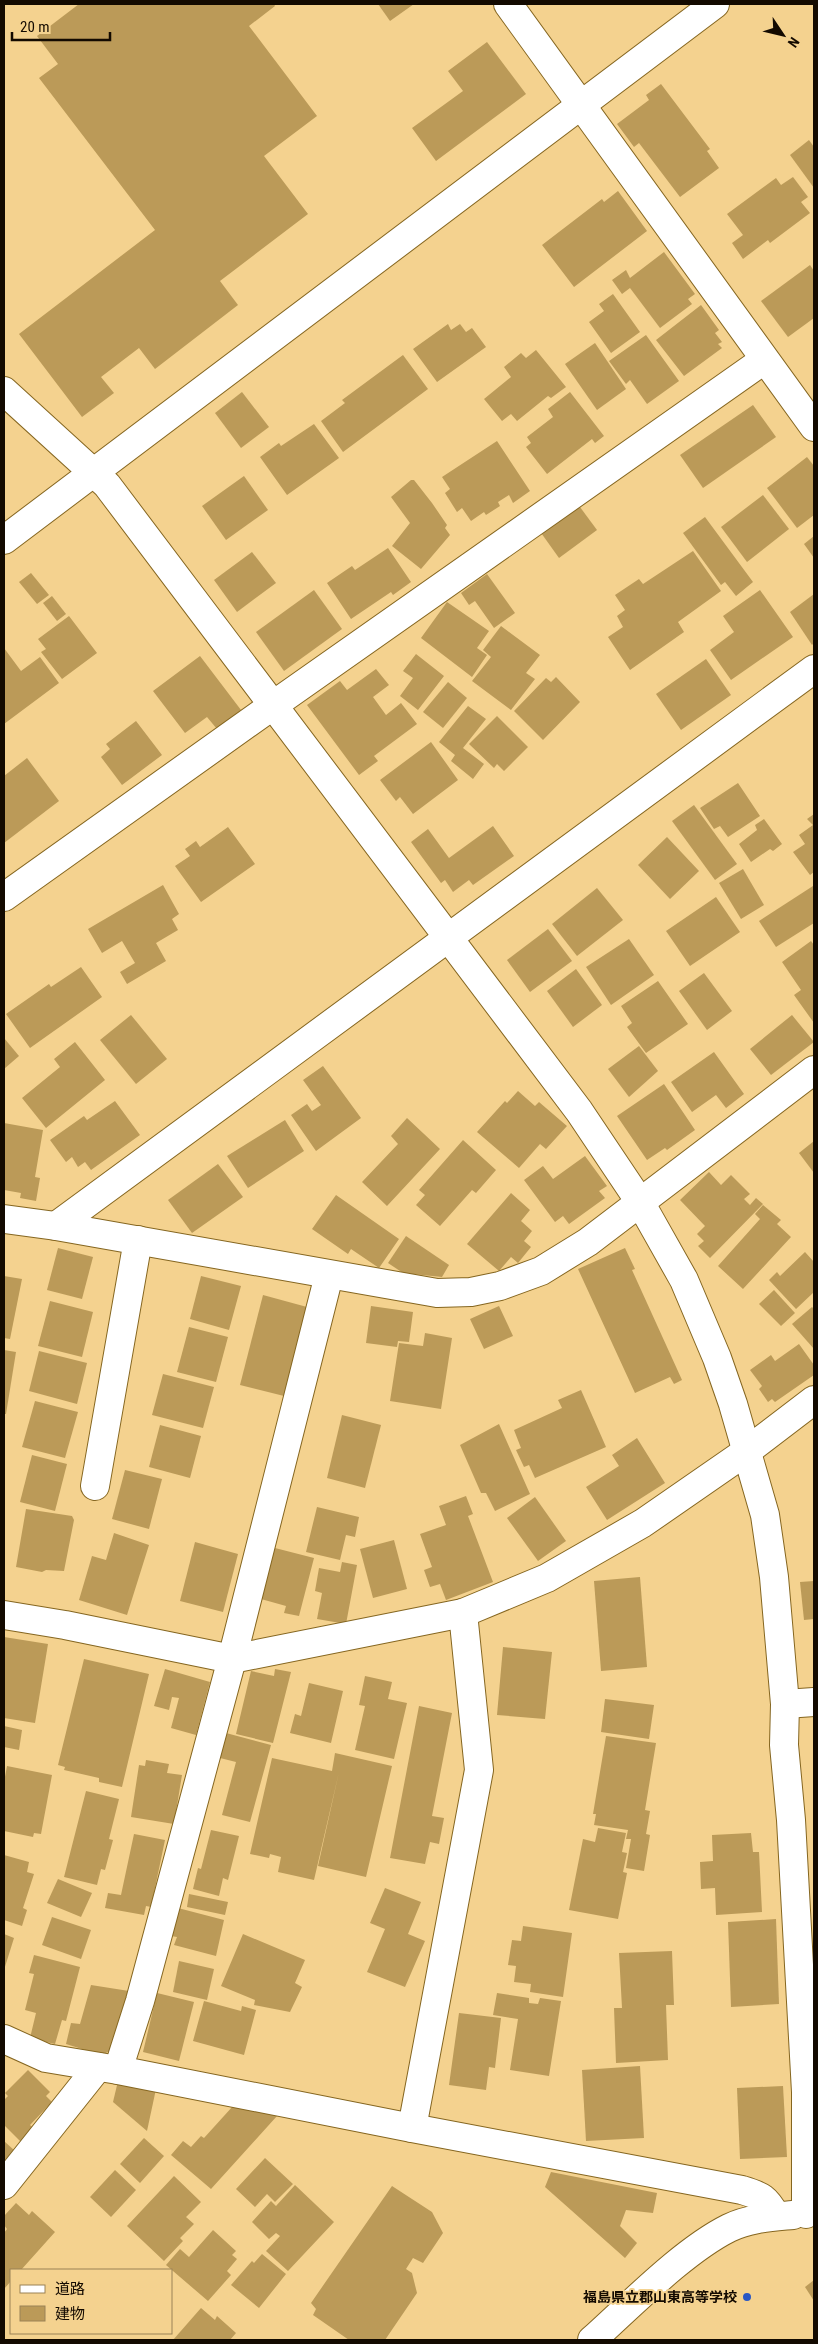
<svg xmlns="http://www.w3.org/2000/svg" width="818" height="2344" font-family="'Roboto Condensed','Noto Sans JP',sans-serif">
<style>
.building{fill:#bb9a58}
.lines{fill:none;stroke-linecap:round;stroke-linejoin:round}
.street-casing{stroke:#856620;stroke-width:30}
.secondary-casing{stroke:#856620;stroke-width:30}
.street{stroke:#fff;stroke-width:28}
.secondary{stroke:#fff;stroke-width:28}
.poi-dot{fill:#2857c5;stroke:#f4d28f;stroke-width:2}
.labels{text-anchor:middle;stroke-width:4;stroke-linejoin:round;paint-order:stroke}
.poi-label{font-size:14px;font-weight:bold;fill:#130a00;stroke:#f4d28f;text-anchor:end}
</style>
<rect width="100%" height="100%" fill="#f4d28f"/>
<g class="building">
<polygon points="79,4 274,4 275,6 249,26 317,116 264,156 308,214 220,281 238,305 155,369 139,348 101,377 114,393 82,417 19,334 155,230 39,78 58,64 37,36"/>
<polygon points="378,4 414,4 390,21"/>
<polygon points="487,42 526,94 436,161 412,128 463,91 448,71"/>
<polygon points="661,84 710,149 707,151 719,168 680,197 639,143 634,147 617,124 649,100 646,95"/>
<polygon points="809,140 814,147 814,188 790,155"/>
<polygon points="793,177 808,197 801,202 810,213 770,243 768,240 743,259 732,243 743,235 727,214 776,178 781,185"/>
<polygon points="618,191 647,231 574,287 542,245 602,199 604,202"/>
<polygon points="664,252 695,294 688,299 692,304 660,328 630,288 622,294 612,280 626,270 630,278"/>
<polygon points="810,265 814,271 814,318 788,337 761,301"/>
<polygon points="613,294 640,332 611,353 589,322 604,311 599,304"/>
<polygon points="701,305 719,330 715,333 722,342 718,344 722,348 684,376 656,340"/>
<polygon points="448,324 451,330 460,324 466,332 472,328 486,347 437,382 413,349"/>
<polygon points="646,335 679,381 647,404 630,380 626,384 609,361"/>
<polygon points="595,343 626,389 597,410 565,364"/>
<polygon points="536,350 566,387 551,398 548,396 517,421 511,414 502,421 484,399 511,377 504,367 521,353 526,358"/>
<polygon points="403,355 428,389 343,452 321,421 345,403 342,400"/>
<polygon points="242,392 269,427 241,448 215,413"/>
<polygon points="570,392 604,436 595,443 592,439 547,474 526,447 531,443 527,437 553,417 548,409"/>
<polygon points="753,405 776,437 703,488 680,455"/>
<polygon points="314,424 339,458 287,495 260,457 279,443 281,446"/>
<polygon points="497,441 530,491 513,503 509,495 498,502 500,506 486,515 484,512 471,521 462,508 457,512 445,493 450,489 442,477"/>
<polygon points="807,457 814,466 814,515 797,528 767,488"/>
<polygon points="244,476 268,510 226,540 202,506"/>
<polygon points="411,480 414,480 432,503 447,525 445,528 450,535 421,569 392,546 410,523 391,497"/>
<polygon points="763,495 789,529 747,562 721,527"/>
<polygon points="577,503 597,530 559,558 539,530"/>
<polygon points="705,517 753,582 736,596 725,582 721,585 683,533"/>
<polygon points="814,536 814,558 804,544"/>
<polygon points="388,548 411,582 393,595 391,592 351,619 327,583 352,566 355,570"/>
<polygon points="693,551 721,591 678,622 684,632 630,670 608,637 623,627 617,616 625,610 615,595 639,579 643,584"/>
<polygon points="252,552 276,583 237,612 214,580"/>
<polygon points="31,573 49,595 37,604 19,582"/>
<polygon points="487,574 515,613 494,628 475,601 469,605 461,593"/>
<polygon points="314,590 342,629 284,671 256,632"/>
<polygon points="760,590 793,637 731,680 710,650 734,632 723,616"/>
<polygon points="814,594 814,643 812,645 790,612"/>
<polygon points="52,596 66,614 57,621 43,603"/>
<polygon points="447,602 489,631 477,648 487,655 472,677 421,638"/>
<polygon points="69,616 97,653 62,679 41,652 46,649 38,639"/>
<polygon points="501,626 540,655 526,673 535,679 511,710 472,681 491,657 483,650"/>
<polygon points="4,648 21,671 40,657 59,683 4,724"/>
<polygon points="416,654 444,676 418,710 400,696 413,678 403,671"/>
<polygon points="200,656 241,710 217,729 207,717 185,733 153,691"/>
<polygon points="706,659 731,695 681,730 656,694"/>
<polygon points="376,669 389,685 373,697 386,715 401,703 417,724 374,756 378,761 359,775 307,705 340,681 347,690"/>
<polygon points="556,677 580,702 543,740 514,711 546,678 551,682"/>
<polygon points="448,682 467,698 443,728 423,712"/>
<polygon points="468,706 486,719 463,748 484,764 473,779 451,761 455,755 439,742"/>
<polygon points="497,716 528,747 504,771 497,764 494,768 469,744"/>
<polygon points="136,721 162,755 122,785 101,757 110,749 106,744"/>
<polygon points="431,742 458,780 413,814 400,797 396,801 380,780"/>
<polygon points="27,758 59,801 4,843 4,776"/>
<polygon points="738,783 760,816 728,837 720,826 714,829 700,808"/>
<polygon points="694,805 737,864 715,880 672,821"/>
<polygon points="814,814 814,872 810,875 793,852 805,844 799,835 813,825 807,819"/>
<polygon points="764,819 782,844 773,851 770,849 751,862 739,844 757,830 755,825"/>
<polygon points="493,826 514,856 473,885 469,880 453,892 445,880 441,883 411,842 428,829 449,858"/>
<polygon points="228,827 255,864 201,902 175,866 190,856 185,849 196,841 200,847"/>
<polygon points="667,837 699,871 670,899 638,865"/>
<polygon points="743,869 764,905 741,919 719,883"/>
<polygon points="163,885 179,914 172,919 178,930 156,943 166,961 127,984 120,972 135,963 122,941 102,953 88,929"/>
<polygon points="813,886 814,923 776,947 759,921"/>
<polygon points="597,888 623,920 577,956 552,924"/>
<polygon points="716,897 740,932 690,966 666,931"/>
<polygon points="548,929 572,961 530,992 507,960"/>
<polygon points="629,939 654,975 611,1005 586,967"/>
<polygon points="811,941 814,945 814,1023 794,995 801,990 782,962"/>
<polygon points="81,967 102,997 30,1048 6,1014 49,984 51,987"/>
<polygon points="576,969 602,1005 573,1027 547,991"/>
<polygon points="704,973 732,1011 707,1030 679,991"/>
<polygon points="658,981 688,1024 646,1053 627,1027 632,1023 621,1006"/>
<polygon points="131,1015 167,1059 136,1084 100,1040"/>
<polygon points="792,1015 814,1042 771,1075 750,1049"/>
<polygon points="4,1038 19,1056 4,1069"/>
<polygon points="75,1042 105,1080 46,1128 22,1098 60,1067 54,1059"/>
<polygon points="639,1046 658,1071 629,1097 608,1069"/>
<polygon points="714,1052 744,1094 726,1108 716,1095 692,1112 671,1082"/>
<polygon points="323,1066 361,1118 316,1151 291,1115 307,1104 312,1111 321,1105 303,1080"/>
<polygon points="664,1084 695,1130 667,1150 665,1148 647,1160 617,1116"/>
<polygon points="518,1091 535,1106 539,1102 567,1126 546,1149 540,1144 519,1168 477,1132 505,1101 507,1103"/>
<polygon points="115,1101 140,1135 91,1170 85,1162 78,1167 72,1157 66,1162 50,1140 84,1116 87,1120"/>
<polygon points="407,1118 440,1149 387,1206 362,1182 398,1144 391,1136"/>
<polygon points="285,1120 304,1151 248,1188 227,1156"/>
<polygon points="4,1123 43,1130 35,1177 40,1178 36,1201 20,1198 21,1193 4,1190"/>
<polygon points="463,1140 496,1170 476,1193 472,1190 440,1226 416,1205 425,1195 419,1190"/>
<polygon points="814,1141 814,1173 799,1153"/>
<polygon points="585,1156 607,1186 599,1191 605,1198 569,1224 563,1216 555,1222 524,1180 543,1166 553,1179"/>
<polygon points="218,1164 243,1197 192,1233 168,1200"/>
<polygon points="709,1172 721,1185 731,1175 750,1194 744,1199 750,1205 756,1198 763,1204 710,1258 698,1246 704,1241 697,1234 705,1226 680,1200"/>
<polygon points="511,1193 530,1210 521,1221 532,1231 524,1241 531,1247 518,1263 511,1257 499,1271 467,1244"/>
<polygon points="336,1195 399,1239 379,1268 351,1249 348,1254 312,1229"/>
<polygon points="763,1205 781,1220 777,1224 791,1237 743,1289 718,1266 760,1219 755,1214"/>
<polygon points="406,1236 449,1265 442,1277 403,1273 388,1263"/>
<polygon points="58,1248 93,1257 82,1299 47,1290"/>
<polygon points="625,1248 635,1269 632,1270 682,1380 674,1384 670,1377 635,1393 578,1269"/>
<polygon points="805,1252 814,1262 814,1292 796,1309 769,1280 777,1272 780,1276"/>
<polygon points="4,1276 22,1279 10,1339 4,1338"/>
<polygon points="201,1276 241,1286 229,1330 190,1319"/>
<polygon points="774,1290 795,1313 781,1326 759,1304"/>
<polygon points="263,1295 307,1307 284,1396 240,1385"/>
<polygon points="50,1301 93,1312 82,1357 38,1346"/>
<polygon points="371,1306 413,1312 409,1342 398,1341 397,1347 366,1343"/>
<polygon points="499,1306 513,1336 484,1349 470,1319"/>
<polygon points="812,1307 814,1309 814,1349 792,1324"/>
<polygon points="189,1327 228,1337 216,1382 177,1372"/>
<polygon points="425,1333 452,1338 441,1409 390,1401 399,1343 423,1346"/>
<polygon points="799,1344 814,1365 814,1375 775,1402 772,1399 768,1402 759,1389 762,1386 750,1370 771,1355 775,1361"/>
<polygon points="4,1350 16,1352 6,1414 4,1414"/>
<polygon points="39,1351 87,1363 77,1404 29,1391"/>
<polygon points="163,1374 214,1387 203,1428 152,1415"/>
<polygon points="581,1390 606,1447 535,1478 529,1465 524,1467 516,1450 521,1448 514,1430 562,1408 558,1400"/>
<polygon points="35,1401 78,1412 65,1458 22,1447"/>
<polygon points="342,1415 381,1425 365,1488 327,1478"/>
<polygon points="499,1424 530,1494 495,1511 486,1493 481,1493 460,1445"/>
<polygon points="160,1425 201,1436 190,1478 149,1467"/>
<polygon points="637,1438 665,1483 607,1520 586,1487 619,1466 612,1455"/>
<polygon points="32,1455 67,1464 55,1511 20,1502"/>
<polygon points="125,1470 162,1479 149,1529 112,1519"/>
<polygon points="466,1496 473,1514 468,1516 493,1582 446,1600 440,1584 430,1587 424,1570 432,1567 420,1534 446,1525 439,1506"/>
<polygon points="535,1497 566,1541 538,1561 507,1518"/>
<polygon points="317,1507 359,1517 355,1537 346,1535 340,1560 306,1552"/>
<polygon points="26,1509 72,1516 74,1520 64,1571 46,1570 42,1572 16,1567"/>
<polygon points="114,1533 149,1545 127,1615 79,1600 92,1556 106,1560"/>
<polygon points="394,1540 407,1589 373,1598 360,1549"/>
<polygon points="195,1542 238,1554 223,1612 180,1601"/>
<polygon points="275,1548 314,1558 299,1616 284,1613 286,1606 261,1599"/>
<polygon points="342,1562 357,1565 346,1624 317,1619 322,1593 315,1591 319,1568 340,1572"/>
<polygon points="640,1577 647,1667 601,1671 594,1581"/>
<polygon points="814,1581 814,1619 804,1620 800,1582"/>
<polygon points="4,1637 48,1644 35,1723 4,1718"/>
<polygon points="503,1647 552,1652 545,1719 497,1715"/>
<polygon points="84,1659 149,1674 122,1787 99,1782 99,1778 64,1770 65,1767 58,1765"/>
<polygon points="165,1669 210,1682 196,1735 171,1728 179,1698 172,1697 169,1710 154,1706"/>
<polygon points="275,1669 291,1672 273,1743 236,1734 251,1671 274,1676"/>
<polygon points="365,1676 392,1682 388,1699 407,1703 394,1759 355,1750 365,1706 359,1705"/>
<polygon points="309,1683 343,1691 331,1743 290,1733 295,1714 301,1716"/>
<polygon points="605,1699 654,1705 649,1739 601,1732"/>
<polygon points="419,1706 452,1713 432,1816 444,1818 439,1844 430,1842 425,1864 390,1858"/>
<polygon points="4,1726 22,1730 19,1750 4,1747"/>
<polygon points="226,1733 271,1745 250,1822 222,1815 236,1762 220,1758"/>
<polygon points="606,1736 656,1743 645,1810 650,1811 646,1834 650,1835 644,1871 626,1868 631,1839 626,1839 628,1830 594,1825 596,1814 593,1814"/>
<polygon points="335,1753 392,1766 366,1877 318,1866 339,1772 314,1880 278,1872 281,1857 270,1854 269,1858 250,1854 272,1758 332,1771"/>
<polygon points="146,1760 169,1764 167,1773 182,1775 174,1824 131,1817 139,1765 145,1766"/>
<polygon points="7,1766 52,1775 41,1834 34,1833 33,1837 4,1831 4,1782"/>
<polygon points="86,1791 119,1799 109,1839 113,1840 105,1870 101,1869 97,1885 64,1877"/>
<polygon points="598,1828 626,1833 622,1852 627,1853 623,1872 627,1873 618,1919 569,1910 583,1839 595,1842"/>
<polygon points="211,1830 239,1836 228,1880 223,1878 219,1896 193,1889 198,1868 201,1869"/>
<polygon points="751,1833 753,1852 759,1852 762,1912 716,1915 715,1888 701,1889 700,1862 713,1861 712,1835"/>
<polygon points="134,1834 165,1840 151,1907 146,1906 144,1915 105,1908 108,1893 121,1895"/>
<polygon points="4,1855 29,1862 27,1872 34,1874 23,1908 27,1910 22,1926 4,1920"/>
<polygon points="58,1879 92,1893 81,1917 47,1903"/>
<polygon points="385,1888 421,1902 408,1934 425,1941 405,1987 367,1972 385,1929 370,1923"/>
<polygon points="189,1894 228,1902 225,1915 187,1907"/>
<polygon points="178,1908 224,1920 216,1956 174,1945 177,1937 171,1936"/>
<polygon points="52,1917 91,1930 81,1959 42,1945"/>
<polygon points="776,1919 779,2004 731,2007 728,1922"/>
<polygon points="523,1926 572,1933 563,1997 530,1992 531,1984 514,1982 516,1966 508,1965 512,1940 521,1941"/>
<polygon points="4,1934 14,1938 4,1970"/>
<polygon points="243,1934 305,1960 295,1983 302,1987 290,2012 254,2005 255,2000 221,1986"/>
<polygon points="672,1951 674,2005 666,2005 668,2060 616,2063 614,2008 622,2008 619,1953"/>
<polygon points="34,1955 80,1967 66,2021 62,2020 55,2044 30,2038 36,2013 25,2010 34,1974 29,1973"/>
<polygon points="179,1961 214,1969 207,2000 173,1992"/>
<polygon points="91,1985 129,1991 115,2049 101,2055 66,2044 71,2023 80,2024"/>
<polygon points="157,1993 194,2002 179,2061 143,2052"/>
<polygon points="497,1993 529,1998 529,2003 538,2004 540,1998 561,2001 549,2076 510,2070 518,2019 493,2015"/>
<polygon points="204,2001 241,2011 242,2006 256,2010 244,2055 193,2041"/>
<polygon points="459,2013 501,2018 495,2068 489,2067 486,2090 449,2085"/>
<polygon points="640,2066 644,2138 586,2141 582,2070"/>
<polygon points="28,2070 50,2092 46,2096 52,2102 30,2125 37,2131 24,2145 4,2125 4,2100 8,2096 5,2093"/>
<polygon points="118,2081 156,2089 147,2131 113,2102"/>
<polygon points="783,2086 787,2157 740,2159 737,2088"/>
<polygon points="233,2106 277,2116 211,2189 171,2155 183,2141 191,2147 201,2136 204,2138"/>
<polygon points="144,2138 164,2156 140,2183 120,2164"/>
<polygon points="4,2141 15,2151 4,2164"/>
<polygon points="265,2158 293,2184 275,2202 267,2194 255,2207 236,2189"/>
<polygon points="115,2170 136,2190 111,2217 90,2197"/>
<polygon points="551,2172 657,2193 653,2213 626,2210 620,2226 637,2243 625,2258 545,2187"/>
<polygon points="174,2176 201,2202 186,2217 194,2224 180,2238 183,2241 164,2261 127,2226"/>
<polygon points="295,2185 334,2222 288,2271 266,2251 280,2236 276,2233 269,2239 252,2222 271,2201 276,2206"/>
<polygon points="392,2186 432,2212 443,2233 423,2263 413,2258 406,2269 412,2273 417,2293 385,2340 349,2340 313,2315 316,2309 311,2303"/>
<polygon points="16,2203 29,2215 32,2211 55,2232 21,2270 11,2270 11,2281 4,2289 4,2233 7,2229 4,2225 4,2216"/>
<polygon points="213,2230 236,2251 232,2255 237,2259 227,2271 231,2275 208,2301 166,2265 180,2249 189,2257"/>
<polygon points="262,2254 286,2274 259,2308 231,2285 252,2261 254,2263"/>
<polygon points="814,2280 814,2301 805,2287"/>
<polygon points="201,2308 215,2320 217,2316 236,2333 230,2340 173,2340"/>
</g>
<g class="lines">
<g class="street-casing">
<g id="street">
<polyline points="508,4 814,427"/>
<polyline points="4,391 107,485 579,1111 640,1202 684,1280 717,1358 733,1404 765,1515 774,1577 785,1704 784,1745 791,1820 806,2092 806,2214"/>
<polyline points="4,897 272,706 764,360"/>
<polyline points="4,1219 56,1226 437,1293 471,1292 500,1286 541,1271 588,1242 814,1070"/>
<polyline points="56,1226 814,669"/>
<polyline points="95,1486 138,1240"/>
<polyline points="4,1615 65,1625 232,1659 463,1613 547,1578 643,1523 747,1451 814,1400"/>
<polyline points="785,1704 814,1702"/>
<path d="M4,2039l42,19 72,12 294,58 330,62c20,6 24,8 34,26"/>
<polyline points="118,2070 140,2001 232,1659 329,1275"/>
<polyline points="412,2128 479,1770 463,1613"/>
<polyline points="4,2185 98,2067"/>
<path d="M592,2340c39,-35 91,-89 137,-112 20,-10 43,-11 64,-13"/>
</g>
</g>
<g class="secondary-casing">
<polyline id="secondary" points="4,540 715,4"/>
</g>
<use href="#street" class="street"/>
<use href="#secondary" class="secondary"/>
</g>
<circle class="poi-dot" cx="747" cy="2297" r="5"/>
<g class="labels">
<g class="poi-label">
<text x="737" y="2302">福島県立郡山東高等学校</text>
</g>
</g>
<rect width="818" height="2344" fill="none" stroke="#130a00" stroke-width="10"/>
<rect x="10" y="2269" width="162" height="65" fill="#f4d28f" stroke="#9a8256"/>
<rect x="20" y="2285" width="25" height="8" fill="#ffffff" stroke="#9a8256"/>
<text x="55" y="2294" font-size="15" fill="#130a00">道路</text>
<rect x="20" y="2306" width="25" height="15" fill="#bb9a58" stroke="#9a8256"/>
<text x="55" y="2319" font-size="15" fill="#130a00">建物</text>
<g transform="translate(783 35) rotate(125)" stroke="#f4d28f" stroke-width="4" paint-order="stroke">
<path d="M0-4L9 19L0 12L-9 19Z" fill="#130a00"/>
<text y="-8" font-size="14" font-weight="bold" text-anchor="middle" fill="#130a00">N</text>
</g>
<path d="M12 32v8h98v-8" fill="none" stroke="#130a00" stroke-width="2.5"/>
<text x="20" y="32" font-size="15" fill="#130a00" stroke="#f4d28f" stroke-width="4" paint-order="stroke">20 m</text>
</svg>
